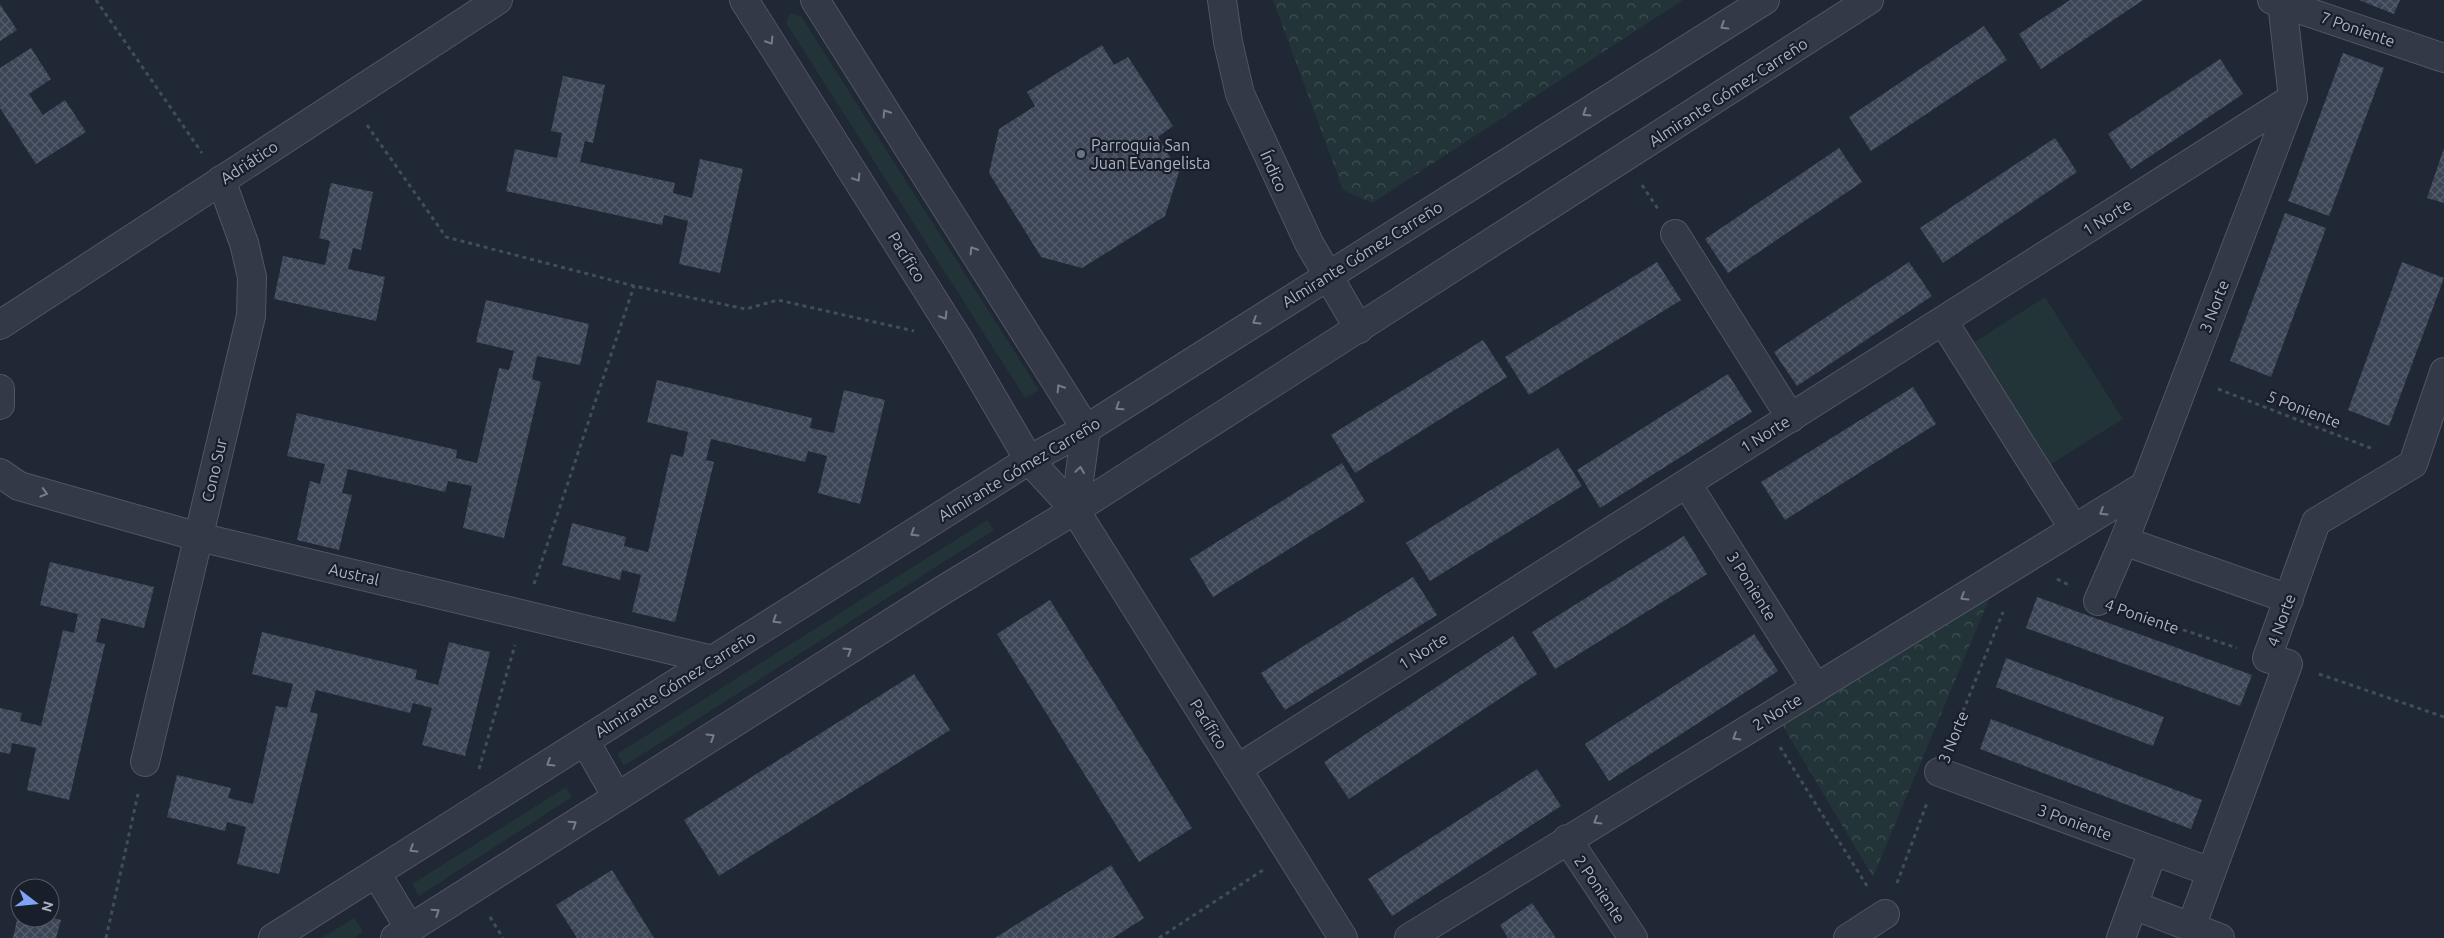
<svg xmlns="http://www.w3.org/2000/svg" width="2444" height="938" font-family="Ubuntu,sans-serif">
<style>
.grass{fill:#223437}
.park{fill:url(#park-crowns)}
.building{fill:url(#building-cross-hatch)}
.lines{fill:none;stroke-linecap:round;stroke-linejoin:round}
.minor-casing{stroke:#505664;stroke-width:30}
.path{stroke:#3f4f54;stroke-width:3;stroke-dasharray:4 4;stroke-linecap:butt}
.minor{stroke:#333946;stroke-width:28}
.oneway{stroke:#767c8b}
.worship-dot{fill:#6b7280;stroke:#181e2a;stroke-width:2}
.labels{text-anchor:middle;stroke-width:4.5;stroke-linejoin:round;paint-order:stroke}
.street-label{font-size:16px;fill:#adb3c3;stroke:#181e2a}
.poi-label{font-size:16px;fill:#adb3c3;stroke:#181e2a;text-anchor:start}
</style>
<defs>
<pattern id="park-crowns" width="20" height="18" patternUnits="userSpaceOnUse" patternTransform="scale(1.25)"><rect width="20" height="18" fill="#223437"/><path d="M2 6a3 3 0 1 1 6 0M12 15a3 3 0 1 1 6 0" fill="none" stroke="#3f4f52"/></pattern>
<pattern id="building-cross-hatch" width="8" height="8" patternUnits="userSpaceOnUse" patternTransform="scale(1.25)"><rect width="8" height="8" fill="#3c4556"/><path d="M0 0l8 8M0 8l8-8" fill="none" stroke="#565d6d"/></pattern>
</defs>
<rect width="100%" height="100%" fill="#202735"/>
<g class="grass">
<polygon points="790,13 801,16 1039,390 1025,398 786,23"/>
<polygon points="2045,297 2123,419 2050,465 1973,343"/>
<polygon points="987,520 994,530 624,766 617,754"/>
<polygon points="566,787 572,797 419,896 412,884"/>
<polygon points="354,918 363,932 354,938 321,938"/>
</g>
<g class="park">
<polygon points="1273,0 1683,0 1372,203 1343,190"/>
<polygon points="1995,585 1873,877 1781,723"/>
</g>
<g class="building">
<polygon points="2070,0 2143,0 2041,69 2019,34"/>
<polygon points="2359,0 2400,0 2394,14"/>
<polygon points="0,4 17,30 0,41"/>
<polygon points="1984,26 2007,60 1871,151 1849,117"/>
<polygon points="1102,45 1114,65 1128,57 1173,126 1158,137 1179,172 1165,216 1082,268 1041,257 989,173 999,129 1035,106 1027,92"/>
<polygon points="31,48 51,79 29,94 36,105 43,115 65,100 86,132 36,164 0,108 0,68"/>
<polygon points="2343,53 2384,68 2329,216 2288,201"/>
<polygon points="2220,59 2243,94 2131,169 2108,134"/>
<polygon points="563,76 605,85 593,143 585,141 580,162 675,183 673,193 692,198 700,159 743,169 720,273 679,264 688,221 664,215 662,225 506,191 515,149 557,158 562,133 551,131"/>
<polygon points="2055,138 2077,172 1943,263 1920,228"/>
<polygon points="1839,148 1862,182 1728,273 1705,239"/>
<polygon points="2444,148 2444,203 2427,198"/>
<polygon points="331,183 373,192 361,250 353,248 348,269 385,277 376,321 274,299 283,256 325,265 330,241 319,238"/>
<polygon points="2285,213 2326,228 2271,377 2230,361"/>
<polygon points="1657,262 1681,300 1529,395 1505,357"/>
<polygon points="1909,262 1932,296 1797,386 1774,352"/>
<polygon points="2402,262 2444,278 2389,426 2348,410"/>
<polygon points="486,300 589,324 580,365 537,356 532,379 541,382 504,538 463,528 472,486 448,481 445,492 348,469 342,493 352,495 339,550 297,540 310,481 320,484 325,464 287,456 297,413 457,450 456,458 477,463 499,368 509,370 514,351 476,342"/>
<polygon points="1483,340 1507,377 1355,473 1331,435"/>
<polygon points="1728,374 1752,412 1600,508 1577,470"/>
<polygon points="657,380 812,418 810,428 834,433 844,390 885,400 860,504 818,493 827,456 808,451 805,462 711,439 706,460 714,462 675,622 632,612 641,575 622,570 620,580 562,565 572,523 626,537 624,546 648,552 671,454 683,457 688,432 647,422"/>
<polygon points="1913,387 1936,424 1785,520 1761,482"/>
<polygon points="1558,448 1582,486 1430,581 1406,543"/>
<polygon points="1342,463 1365,501 1213,597 1190,559"/>
<polygon points="1684,536 1707,574 1555,669 1532,632"/>
<polygon points="50,562 154,587 144,628 101,618 96,642 105,644 69,800 27,790 36,748 12,743 10,754 0,752 0,708 22,713 20,721 41,726 63,630 74,633 78,614 40,605"/>
<polygon points="1413,577 1437,615 1285,710 1261,673"/>
<polygon points="2037,597 2252,675 2240,706 2026,628"/>
<polygon points="1050,600 1192,828 1139,862 997,634"/>
<polygon points="262,632 417,670 415,679 438,685 449,642 490,652 465,756 422,745 432,708 413,703 410,713 316,690 310,712 318,714 279,874 237,864 246,827 227,822 225,831 167,817 177,775 231,788 228,798 253,804 276,706 287,708 293,684 252,674"/>
<polygon points="1754,634 1778,671 1609,781 1585,744"/>
<polygon points="1513,636 1537,674 1349,799 1324,762"/>
<polygon points="2006,658 2164,717 2153,746 1996,687"/>
<polygon points="914,674 950,730 719,876 684,820"/>
<polygon points="1991,719 2202,800 2191,829 1980,749"/>
<polygon points="1537,769 1561,806 1392,916 1368,879"/>
<polygon points="1111,865 1144,918 1113,938 995,938"/>
<polygon points="612,870 654,938 577,938 556,905"/>
<polygon points="1532,903 1556,938 1508,938 1500,925"/>
<polygon points="19,911 20,918 50,917 61,920 56,938 13,938"/>
</g>
<g class="lines">
<g class="minor-casing">
<g id="minor">
<polyline points="744,0 960,342 1029,460 1075,510 1343,938"/>
<polyline points="815,0 1086,429 1075,510"/>
<polyline points="1222,0 1228,42 1240,94 1309,243 1359,329"/>
<polyline points="2272,0 2444,58"/>
<polyline points="1675,234 1791,418"/>
<polyline points="1943,321 2074,529"/>
<polyline points="0,325 498,0"/>
<polyline points="0,389 0,405"/>
<polyline points="0,473 19,486 199,537 713,660"/>
<polyline points="1687,484 1816,688"/>
<polyline points="2124,541 2289,599"/>
<polyline points="2098,601 2124,541 2293,98 2282,3"/>
<polyline points="585,741 617,797"/>
<polyline points="145,762 251,316 252,277 244,243 221,180"/>
<polyline points="1237,769 2293,98"/>
<polyline points="1939,772 2211,872"/>
<polyline points="1567,839 1633,938"/>
<polyline points="376,873 410,929"/>
<polyline points="2133,905 2220,938"/>
<polyline points="2191,927 2288,664 2267,658 2316,522 2413,464 2444,372"/>
<polyline points="273,938 1029,460 1086,429 1765,0"/>
<polyline points="395,938 943,590 1075,510 1869,0"/>
<polyline points="1409,938 2144,486"/>
<polyline points="1848,938 1885,914"/>
<polyline points="2121,938 2153,851"/>
</g>
</g>
<g class="path">
<polyline points="96,0 202,153"/>
<polyline points="367,125 446,237 634,286 746,309 778,300 914,331"/>
<polyline points="1642,185 1658,209"/>
<polyline points="2218,389 2373,449"/>
<polyline points="2057,579 2069,585"/>
<polyline points="534,584 634,286"/>
<polyline points="2130,612 2237,648"/>
<polyline points="2319,674 2444,717"/>
<polyline points="1951,741 2003,612"/>
<polyline points="1780,747 1867,886"/>
<polyline points="479,769 515,645"/>
<polyline points="1897,883 1927,803"/>
<polyline points="490,917 503,938"/>
<polyline points="106,938 138,794"/>
<polyline points="1159,938 1263,870"/>
</g>
<use href="#minor" class="minor"/>
</g>
<defs><path id="oneway-chevron" d="M-2-3.5L2.5 0L-2 3.5" fill="none" stroke-width="1.6" stroke-linecap="round" stroke-linejoin="round" transform="scale(1.25)"/></defs>
<g class="oneway">
<use href="#oneway-chevron" transform="translate(1724 26) rotate(148)"/>
<use href="#oneway-chevron" transform="translate(770 41) rotate(58)"/>
<use href="#oneway-chevron" transform="translate(886 113) rotate(-122)"/>
<use href="#oneway-chevron" transform="translate(1586 113) rotate(148)"/>
<use href="#oneway-chevron" transform="translate(857 178) rotate(58)"/>
<use href="#oneway-chevron" transform="translate(973 250) rotate(-122)"/>
<use href="#oneway-chevron" transform="translate(944 316) rotate(58)"/>
<use href="#oneway-chevron" transform="translate(1256 321) rotate(148)"/>
<use href="#oneway-chevron" transform="translate(1060 388) rotate(-122)"/>
<use href="#oneway-chevron" transform="translate(1119 407) rotate(147)"/>
<use href="#oneway-chevron" transform="translate(1080 470) rotate(-82)"/>
<use href="#oneway-chevron" transform="translate(44 493) rotate(16)"/>
<use href="#oneway-chevron" transform="translate(2103 512) rotate(148)"/>
<use href="#oneway-chevron" transform="translate(914 533) rotate(148)"/>
<use href="#oneway-chevron" transform="translate(1964 597) rotate(148)"/>
<use href="#oneway-chevron" transform="translate(776 620) rotate(148)"/>
<use href="#oneway-chevron" transform="translate(848 651) rotate(-32)"/>
<use href="#oneway-chevron" transform="translate(711 737) rotate(-32)"/>
<use href="#oneway-chevron" transform="translate(1736 737) rotate(149)"/>
<use href="#oneway-chevron" transform="translate(550 763) rotate(148)"/>
<use href="#oneway-chevron" transform="translate(1597 821) rotate(149)"/>
<use href="#oneway-chevron" transform="translate(573 824) rotate(-33)"/>
<use href="#oneway-chevron" transform="translate(413 849) rotate(148)"/>
<use href="#oneway-chevron" transform="translate(436 912) rotate(-33)"/>
</g>
<circle class="worship-dot" cx="1081" cy="154" r="5"/>
<g class="labels">
<g class="street-label">
<text transform="translate(2358 29) rotate(19)" y="6">7 Poniente</text>
<text transform="translate(1728 92) rotate(-33)" y="6">Almirante Gómez Carreño</text>
<text transform="translate(249 162) rotate(-33)" y="6">Adriático</text>
<text transform="translate(1274 171) rotate(66)" y="6">Índico</text>
<text transform="translate(2107 217) rotate(-32)" y="6">1 Norte</text>
<text transform="translate(1362 254) rotate(-32)" y="6">Almirante Gómez Carreño</text>
<text transform="translate(907 257) rotate(58)" y="6">Pacífico</text>
<text transform="translate(2214 306) rotate(-69)" y="6">3 Norte</text>
<text transform="translate(2304 409) rotate(21)" y="6">5 Poniente</text>
<text transform="translate(1765 434) rotate(-32)" y="6">1 Norte</text>
<text transform="translate(1019 469) rotate(-31)" y="6">Almirante Gómez Carreño</text>
<text transform="translate(214 470) rotate(-77)" y="6">Cono Sur</text>
<text transform="translate(354 574) rotate(13)" y="6">Austral</text>
<text transform="translate(1752 586) rotate(58)" y="6">3 Poniente</text>
<text transform="translate(2142 616) rotate(19)" y="6">4 Poniente</text>
<text transform="translate(2281 620) rotate(-70)" y="6">4 Norte</text>
<text transform="translate(1423 651) rotate(-32)" y="6">1 Norte</text>
<text transform="translate(675 684) rotate(-32)" y="6">Almirante Gómez Carreño</text>
<text transform="translate(1777 712) rotate(-32)" y="6">2 Norte</text>
<text transform="translate(1209 724) rotate(58)" y="6">Pacífico</text>
<text transform="translate(1953 737) rotate(-68)" y="6">3 Norte</text>
<text transform="translate(2075 822) rotate(20)" y="6">3 Poniente</text>
<text transform="translate(1600 889) rotate(56)" y="6">2 Poniente</text>
</g>
<g class="poi-label">
<text x="1091" y="151">Parroquia San<tspan x="1091" dy="18">Juan Evangelista</tspan></text>
</g>
</g>
<g transform="translate(35 903) rotate(106)"><circle r="24" fill="#181e2a" stroke="#545a67"/>
<path d="M0-4L9 19L0 12L-9 19Z" fill="#80a4f5"/>
<text y="-8" font-size="14" font-weight="bold" text-anchor="middle" fill="#adb3c3">N</text>
</g>
</svg>
